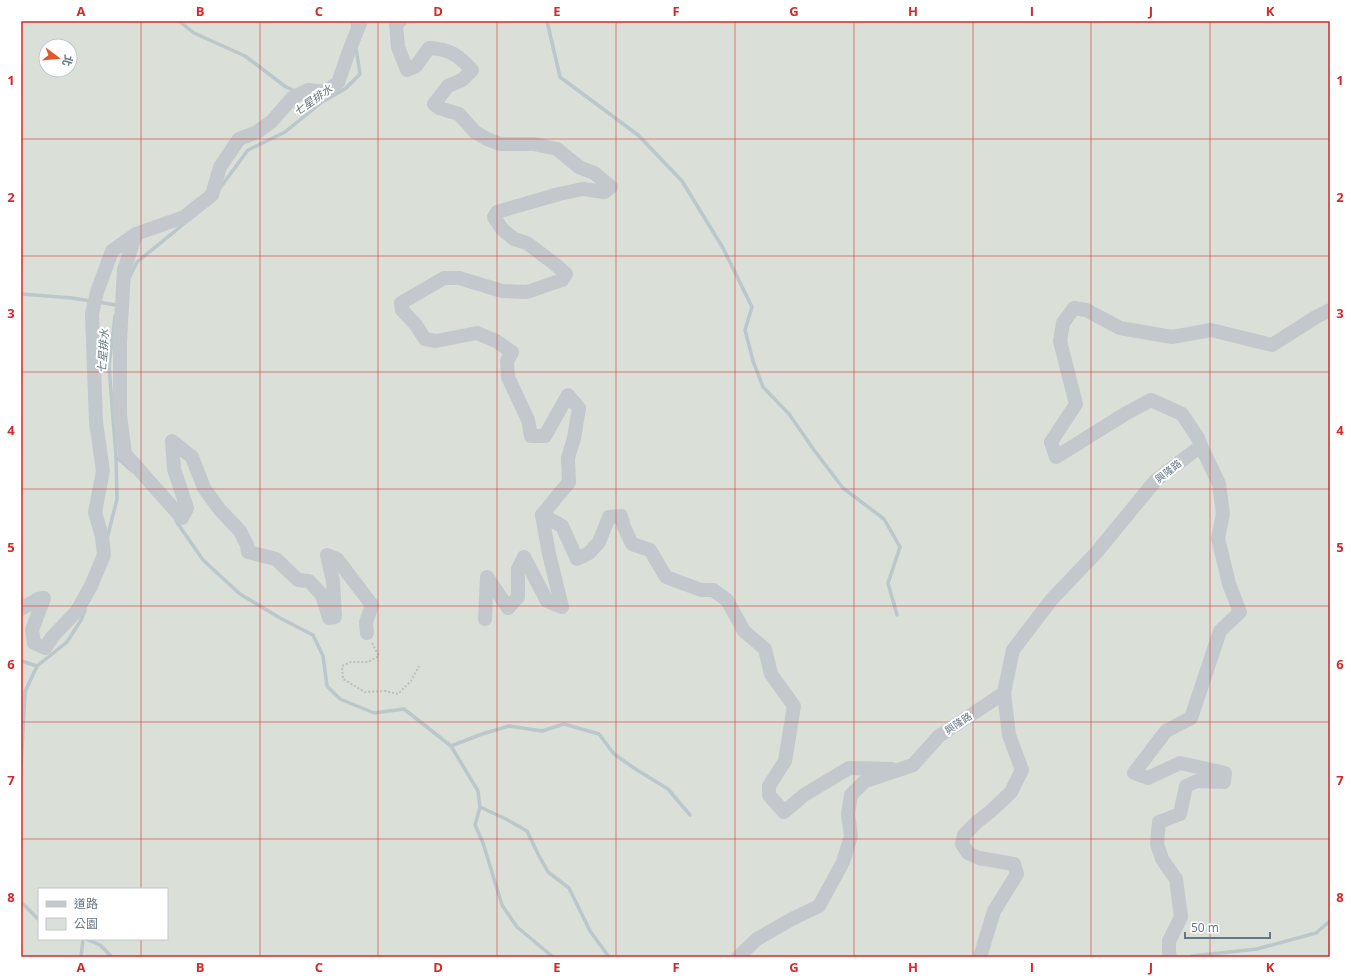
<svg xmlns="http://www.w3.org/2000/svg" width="1351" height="978" font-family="'Open Sans','Noto Sans TC',sans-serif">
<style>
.green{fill:#dadfd7;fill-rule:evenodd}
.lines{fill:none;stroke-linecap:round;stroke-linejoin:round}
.stream{stroke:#bbc7cb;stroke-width:3.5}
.path{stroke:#bbbfc2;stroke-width:2;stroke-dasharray:2 2;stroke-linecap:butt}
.minor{stroke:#c3c8cc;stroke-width:14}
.grid{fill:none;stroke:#d62828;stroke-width:1;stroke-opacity:0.55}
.labels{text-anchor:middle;stroke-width:4;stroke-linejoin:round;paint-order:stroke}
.street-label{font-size:10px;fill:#657683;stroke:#fff}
.water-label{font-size:11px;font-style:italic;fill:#60757c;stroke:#fff}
.neatline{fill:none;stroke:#d62828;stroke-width:1.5}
.grid-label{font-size:13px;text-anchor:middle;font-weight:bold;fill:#d62828}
</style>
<rect width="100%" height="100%" fill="#fafaf8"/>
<path class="green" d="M21,21h1309v936h-1309zM46,46h24v24h-24zM39,889h128v50h-128z"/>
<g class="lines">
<g class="stream">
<polyline points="179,21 194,33 245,56 286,87 295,91"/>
<polyline points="352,21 353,28"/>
<polyline points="547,21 560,77 638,135 682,181 723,248 752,307 745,330 753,361 763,387 789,414 814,450 843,488 884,519 900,547 888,583 897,615"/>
<polyline points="306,96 322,102"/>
<polyline points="220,188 248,150 285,132 322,102 345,89 360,74 356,48"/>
<polyline points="129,278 137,262 185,223"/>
<polyline points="21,294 72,298 91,301"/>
<polyline points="98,302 116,305"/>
<polyline points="116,457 132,471"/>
<polyline points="176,521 203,560 240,594 280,618 313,635 323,656 327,686 340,699 374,713 404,709 451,746 478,791 480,807 506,819 527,831 538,854 548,872 569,888 590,931 609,957"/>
<polyline points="107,539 117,499 116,457 109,366 115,316"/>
<polyline points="21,661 37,666"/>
<polyline points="451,746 482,734 509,726 542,731 564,724 599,734 614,754 637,770 668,789 690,815"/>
<polyline points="21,769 25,692 37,666 67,642 81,620 85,610"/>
<polyline points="480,807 475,825 483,843 502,905 517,927 553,957"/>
<polyline points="21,902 39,920"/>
<polyline points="86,939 100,945 112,957"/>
<polyline points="1192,956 1257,949 1316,933 1330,921"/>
<polyline points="81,957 83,939"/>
</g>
<polyline class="path" points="372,643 379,656 368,662 351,662 342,666 343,679 365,692 385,691 398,694 411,681 419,666"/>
<g class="minor">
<path d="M400,21l-4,3 2,23 9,23 9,-4 13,-18c21,1 29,7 43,22l-10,10 -14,6 -14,18 5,4 20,6 16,18 12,7 13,5h34l23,5 22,18 15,6 17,14 -7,5 -21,-3 -24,5 -62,18 -3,5 8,12 12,10 13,4 29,22 10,9 -4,6 -35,12 -25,-1 -43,-13h-15l-43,25 1,7 14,15 9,14 11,2 41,-8 19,8 16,11 -5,9 1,16 20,43 3,16h14l23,-41 11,13 -5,30 -6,20 1,24 -27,33"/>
<polyline points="136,234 124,270 120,341 120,415 125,454 182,518 187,508 174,469 172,441 192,457 204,488 220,510 240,531 247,545 248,552 276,559 298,580 309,581 322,595 329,618 335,617 333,581 327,555 337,559 372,605 366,622 367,633"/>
<polyline points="21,609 38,599 44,598 32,630 34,643 45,648 53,636 77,611 91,586 104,555 102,537 95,512 103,471 96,422 92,314 97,292 112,251 136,234 184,217 212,195 220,167 239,139 257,132 272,121 293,97 308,90 324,92 338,83 349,51 361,21"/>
<polyline points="485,619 487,577 508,608 518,597 518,569 524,557 547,601 562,607 549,554 542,515 562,526 577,559 589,553 599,542 609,517 621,516 624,527 632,544 650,550 666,577 701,590 713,590 727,600 744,631 765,649 771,674 794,706 785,761 769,786 769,795 784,812 804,795 849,768 892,769"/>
<polyline points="738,957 757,939 792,919 819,906 843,862 851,836 848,814 851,795 865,781 913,765 939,736 1004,693 1013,650 1052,599 1096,553 1156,480 1201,446 1198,438 1182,414 1151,400 1125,414 1056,457 1051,442 1076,404 1060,341 1063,323 1074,308 1086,310 1120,328 1172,337 1211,330 1272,345 1316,317 1330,310"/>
<polyline points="980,957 994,911 1017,874 1014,864 979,858 968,853 962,844 964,835 977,822 991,811 1011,792 1022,770 1009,735 1004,693"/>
<polyline points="1170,957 1169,953 1169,941 1181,917 1176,879 1162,859 1157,844 1159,822 1180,814 1186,786 1197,781 1224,782 1225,773 1180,763 1148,778 1134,773 1166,731 1191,718 1220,631 1240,612 1229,584 1218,538 1223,514 1219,484 1201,446"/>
</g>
</g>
<path class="grid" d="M141,21v868M260,21v936M378,21v936M497,21v936M616,21v936M735,21v936M854,21v936M973,21v936M1091,21v936M1210,21v936M21,139h1309M21,256h1309M21,372h1309M21,489h1309M21,606h1309M21,722h1309M21,839h1309M141,939v18"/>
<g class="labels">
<g class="street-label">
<text transform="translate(1168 471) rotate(-39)" y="4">興隆路</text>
<text transform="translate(958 723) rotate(-34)" y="4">興隆路</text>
</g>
<g class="water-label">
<text transform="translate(313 100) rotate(-35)" y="4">七星排水</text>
<text transform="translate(103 351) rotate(-86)" y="4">七星排水</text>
</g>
</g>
<rect width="1351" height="978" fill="none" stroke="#ffffff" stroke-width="44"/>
<rect x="38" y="888" width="130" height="52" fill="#ffffff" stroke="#c1c8cd"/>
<rect x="46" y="901" width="20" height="6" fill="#c3c8cc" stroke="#c1c8cd"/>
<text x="74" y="908" font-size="12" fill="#657683">道路</text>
<rect x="46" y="918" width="20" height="12" fill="#dadfd7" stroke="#c1c8cd"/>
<text x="74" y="928" font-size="12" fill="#657683">公園</text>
<g transform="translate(58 58) rotate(106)"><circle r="19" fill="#ffffff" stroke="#c1c8cd"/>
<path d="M0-3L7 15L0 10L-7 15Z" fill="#e4572e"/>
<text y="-6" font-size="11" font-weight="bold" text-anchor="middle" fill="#657683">北</text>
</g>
<path d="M1185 932v6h85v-6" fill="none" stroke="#657683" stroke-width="2"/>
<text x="1191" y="932" font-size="12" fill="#657683" stroke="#ffffff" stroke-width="3" paint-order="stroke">50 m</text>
<rect x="22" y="22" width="1307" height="934" class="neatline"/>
<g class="grid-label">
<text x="81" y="16">A</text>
<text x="200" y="16">B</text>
<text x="319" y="16">C</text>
<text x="438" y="16">D</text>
<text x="557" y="16">E</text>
<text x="676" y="16">F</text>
<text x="794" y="16">G</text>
<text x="913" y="16">H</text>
<text x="1032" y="16">I</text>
<text x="1151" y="16">J</text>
<text x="1270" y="16">K</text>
<text x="11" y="85">1</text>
<text x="1340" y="85">1</text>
<text x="11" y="202">2</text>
<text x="1340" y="202">2</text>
<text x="11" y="318">3</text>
<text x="1340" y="318">3</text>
<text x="11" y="435">4</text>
<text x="1340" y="435">4</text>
<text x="11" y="552">5</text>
<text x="1340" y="552">5</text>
<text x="11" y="669">6</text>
<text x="1340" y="669">6</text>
<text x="11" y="785">7</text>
<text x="1340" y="785">7</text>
<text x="11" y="902">8</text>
<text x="1340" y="902">8</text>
<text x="81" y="972">A</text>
<text x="200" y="972">B</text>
<text x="319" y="972">C</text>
<text x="438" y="972">D</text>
<text x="557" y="972">E</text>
<text x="676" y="972">F</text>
<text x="794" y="972">G</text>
<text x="913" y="972">H</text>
<text x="1032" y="972">I</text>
<text x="1151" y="972">J</text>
<text x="1270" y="972">K</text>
</g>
</svg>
